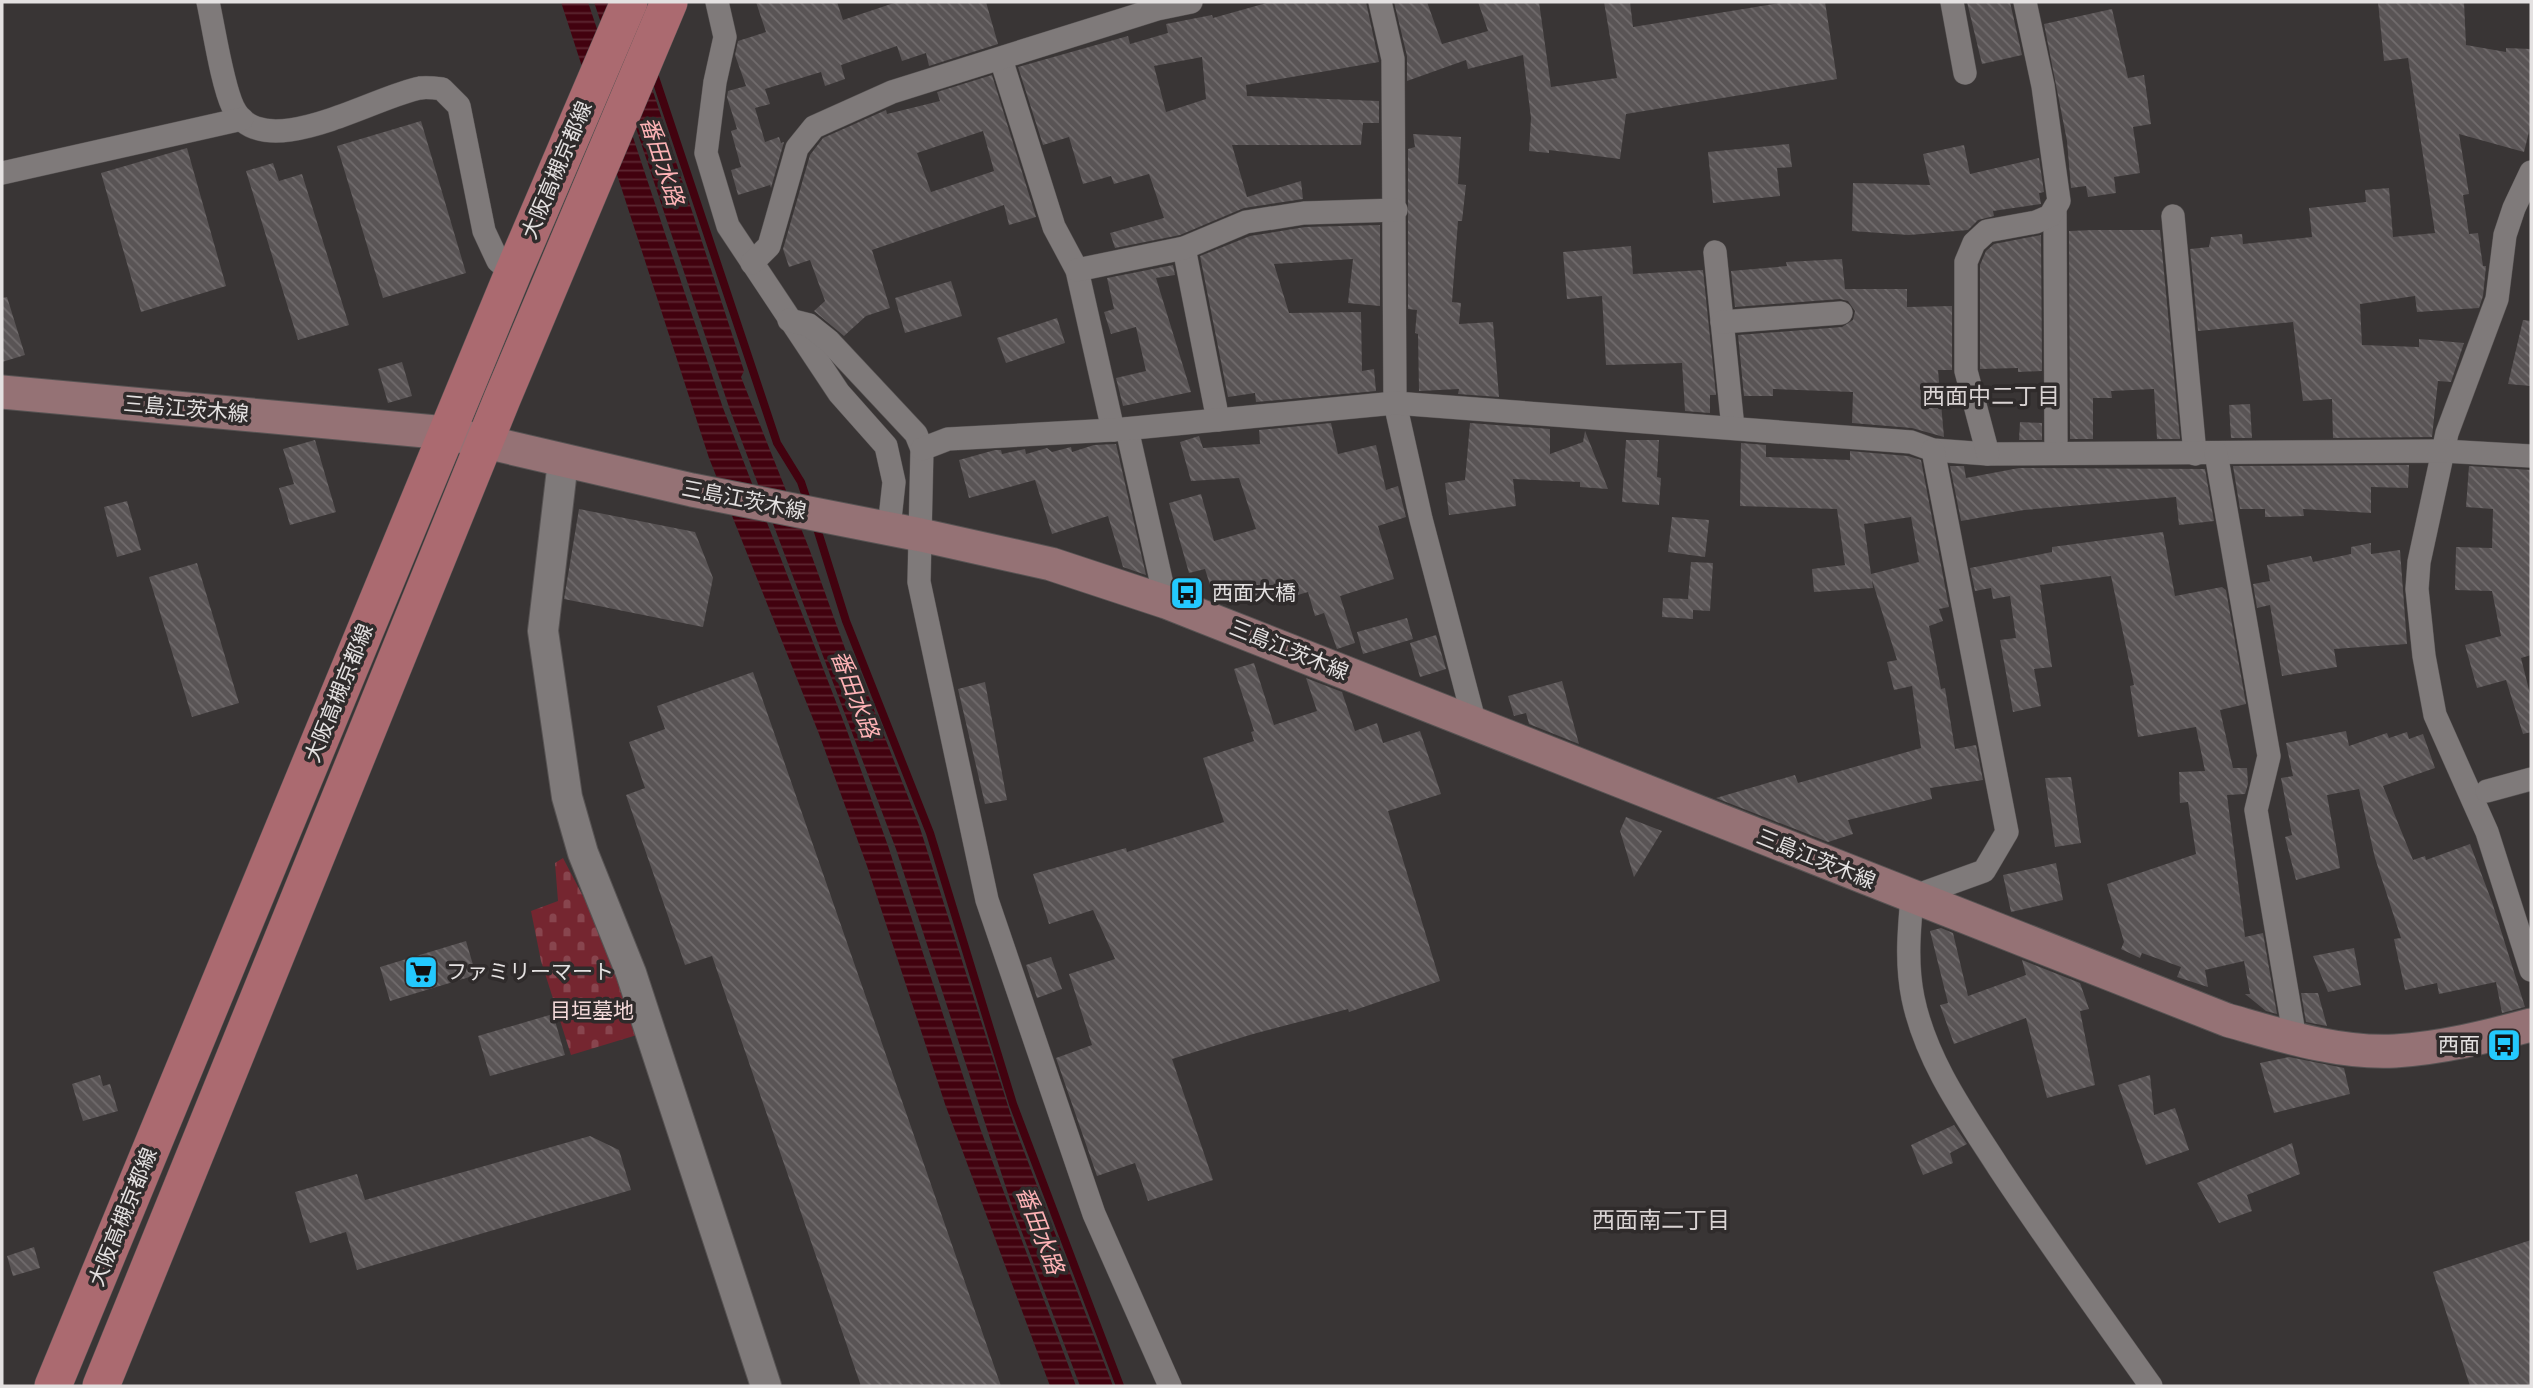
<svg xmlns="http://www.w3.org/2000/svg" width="2533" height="1388" font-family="'Source Sans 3','Noto Sans JP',sans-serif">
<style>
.cemetery{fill:url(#cemetery-stones)}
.water{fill:url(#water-rules)}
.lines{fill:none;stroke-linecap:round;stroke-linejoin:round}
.stream{stroke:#42020f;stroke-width:8}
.building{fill:url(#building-back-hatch);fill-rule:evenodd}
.minor-casing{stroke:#575353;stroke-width:24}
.tertiary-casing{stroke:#575353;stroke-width:32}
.secondary-casing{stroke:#575353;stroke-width:35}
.primary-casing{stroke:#575353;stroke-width:38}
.minor{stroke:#7f7a7a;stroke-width:23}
.tertiary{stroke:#7f7a7a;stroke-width:30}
.secondary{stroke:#957275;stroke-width:33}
.primary{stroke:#ab6a70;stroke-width:37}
.labels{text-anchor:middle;stroke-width:7;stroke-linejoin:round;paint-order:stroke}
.street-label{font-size:21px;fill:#e4e1e1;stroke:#2f2b2b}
.poi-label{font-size:21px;fill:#e4e1e1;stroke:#2f2b2b;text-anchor:start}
.park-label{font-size:21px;fill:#f3d9d9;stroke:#2f2b2b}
.water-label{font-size:23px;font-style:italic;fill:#fdb2b5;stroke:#2f2b2b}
.neighbourhood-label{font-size:23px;fill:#d9d3d3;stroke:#2f2b2b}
</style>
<defs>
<pattern id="cemetery-stones" width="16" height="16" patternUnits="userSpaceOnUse" patternTransform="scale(1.75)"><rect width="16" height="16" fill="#752630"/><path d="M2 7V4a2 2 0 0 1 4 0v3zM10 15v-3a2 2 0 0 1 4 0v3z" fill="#88454e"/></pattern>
<pattern id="water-rules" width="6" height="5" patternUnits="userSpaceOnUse" patternTransform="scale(1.75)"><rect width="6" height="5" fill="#42020f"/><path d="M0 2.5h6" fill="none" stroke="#5d2732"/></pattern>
<pattern id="building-back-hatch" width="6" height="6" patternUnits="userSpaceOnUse" patternTransform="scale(1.75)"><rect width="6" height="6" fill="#595455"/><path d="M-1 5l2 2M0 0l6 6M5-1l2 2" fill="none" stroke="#716c6d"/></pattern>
</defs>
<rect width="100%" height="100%" fill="#393535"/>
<polygon class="cemetery" points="563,858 597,923 637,1035 571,1055 541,961 531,911 558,901 555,863"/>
<g class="water">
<polygon points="561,2 588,2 723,408 846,728 888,846 980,1128 1076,1386 1050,1386 945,1104 867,866 819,734 709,458"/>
<polygon points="594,2 624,2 744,371 741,377 810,551 848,657 853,656 919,825 1014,1125 1113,1386 1080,1386 1012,1206 896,849 730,410"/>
</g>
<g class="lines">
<g class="stream">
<polyline points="653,71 777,443 801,482 808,503"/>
<polyline points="815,522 846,621 930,833 1013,1104 1120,1386"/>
</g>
</g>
<g class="building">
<polygon points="756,2 837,2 843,20 897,2 986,2 998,44 929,66 926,53 902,61 897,46 841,65 845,79 825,86 821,72 765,89 770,104 755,108 765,142 779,137 781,143 784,142 771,188 770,185 738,195 731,170 741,167 731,131 737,129 727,97 728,91 746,86 735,55 738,41 766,32"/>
<path d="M1270,2h96l13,60 -133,23 1,11 132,5v22h-16l-2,22h-129l15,52 54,-16 2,18 -59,9 -64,27 -65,13 -5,-15 54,-15 -15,-44 -35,10 -3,-8 -28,8 -14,-47 -26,8 -25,-78 110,-31 2,8 38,-11 -2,-9 46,-9 1,3zM1202,57l4,42 -40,13 -12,-46z"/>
<polygon points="1394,2 1427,2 1442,44 1488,31 1478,2 1539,2 1551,87 1617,78 1604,2 1630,2 1633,27 1786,2 1825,2 1837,79 1626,114 1620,159 1549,150 1549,153 1529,151 1531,118 1523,55 1468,69 1466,60 1407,81 1407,56"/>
<polygon points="1967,2 2010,2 2022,55 1982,64"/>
<polygon points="2378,2 2464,2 2466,45 2506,52 2506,48 2531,49 2531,124 2524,152 2459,134 2469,194 2463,195 2469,234 2478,233 2483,266 2486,266 2483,296 2479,308 2417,312 2415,296 2360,304 2362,345 2419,347 2419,339 2464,343 2451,382 2438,381 2432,437 2333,438 2332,399 2303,401 2293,322 2198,331 2190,249 2209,247 2211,237 2242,234 2243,244 2312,237 2309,208 2366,202 2365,190 2389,188 2393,237 2435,233 2408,58 2384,61"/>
<polygon points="2112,9 2128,78 2144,75 2151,124 2133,127 2140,173 2114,177 2116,193 2088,197 2086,186 2071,188 2067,141 2044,24"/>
<path d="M992,75l44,142 -27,8 -5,-20 -132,45 18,58 -24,8 -22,20 -30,-25 11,-10 -15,-41 -21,7 -6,-18 27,-94 13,-17 63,-28 1,4 53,-13 -3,-9zM983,131l11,40 -63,21 -14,-39z"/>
<polygon points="421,121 466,273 383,298 337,146"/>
<polygon points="1413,134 1461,137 1458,184 1466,185 1462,221 1458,221 1452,302 1461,303 1459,324 1493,322 1499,397 1458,394 1459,389 1419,391 1418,334 1415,333 1417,310 1408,309 1408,149 1415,147"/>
<polygon points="1789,144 1792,167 1777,168 1780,196 1713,203 1708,152"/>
<polygon points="1964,145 1970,174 2039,158 2044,192 2039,193 2041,204 1993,211 1994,216 1978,220 1968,230 1909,235 1852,231 1853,183 1930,185 1923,154"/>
<polygon points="187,148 226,286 141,312 101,173"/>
<polygon points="273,163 279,181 302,174 349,325 298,340 246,171"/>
<polygon points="1380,225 1380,306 1348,303 1353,259 1274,264 1289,313 1361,312 1362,371 1374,369 1376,391 1256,402 1255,393 1228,397 1200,256 1250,236 1305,227"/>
<polygon points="2093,230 2160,230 2180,439 2157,439 2154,389 2111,391 2112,398 2093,398 2093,439 2070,439 2069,231"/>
<polygon points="2041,235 2042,371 2018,372 2018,368 1980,369 1980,265 1986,251 1994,244"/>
<polygon points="1631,246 1633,274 1703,270 1716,395 1710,395 1710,413 1685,411 1682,363 1606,365 1602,296 1567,299 1563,252"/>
<polygon points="1842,259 1845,289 1907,289 1907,307 1952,306 1952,370 1938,370 1944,437 1912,428 1852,423 1853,392 1773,389 1773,396 1744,396 1738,335 1842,327 1853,320 1855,311 1848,301 1840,299 1735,307 1731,271 1787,266 1786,262"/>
<polygon points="1173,265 1175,275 1156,278 1191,392 1123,406 1116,378 1146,371 1136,327 1111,334 1104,312 1114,309 1107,278"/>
<polygon points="951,281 962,316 905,333 895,298"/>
<polygon points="7,297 25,355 2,362 2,298"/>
<polygon points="1057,318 1065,343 1006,363 997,338"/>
<polygon points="2523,320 2531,321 2531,386 2508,384"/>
<polygon points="402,362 412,396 388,403 378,369"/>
<polygon points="2250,404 2252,438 2231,438 2229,405"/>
<polygon points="2020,422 2042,423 2042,440 2019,440"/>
<polygon points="1331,423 1338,454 1376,445 1386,490 1398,486 1406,517 1378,526 1394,579 1340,596 1355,643 1337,649 1324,613 1315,616 1308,592 1287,598 1284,590 1255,602 1250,592 1215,601 1205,569 1189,573 1169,503 1201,494 1214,541 1256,529 1239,478 1191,481 1180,442 1199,436 1203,448 1260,444 1259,430"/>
<polygon points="1470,423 1550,429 1550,454 1583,442 1585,431 1608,489 1580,487 1580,482 1513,479 1516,506 1449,515 1445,483 1465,480"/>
<polygon points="315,440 336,512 290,525 279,488 294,484 283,449"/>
<polygon points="1626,440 1659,440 1657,477 1661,478 1659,505 1622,502"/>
<path d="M1741,443l25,2v12l84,3v-9l58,5 13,4 28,147 -10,2 4,12 -14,5 12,63 4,-1 10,61 21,-4 7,35 -53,8 2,11 -84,21 5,14 -25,8 -112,-44 79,-23 3,8 123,-35 -9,-62 -18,4 -7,-28 10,-2 -25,-80 1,8 -59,4 -2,-23 33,-4 -8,-56 -97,-3zM1911,517l8,45 -48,12 -7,-50z"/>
<polygon points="1116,444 1146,575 1123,567 1108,516 1052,534 1035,480 969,498 959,460 995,450 1001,450 1002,454 1025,449 1026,454 1047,448 1052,452 1071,447 1072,452 1094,445"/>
<polygon points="2409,465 2408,488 2371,487 2371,513 2303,509 2304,516 2265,517 2265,509 2240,509 2233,466"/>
<polygon points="1950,466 1964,466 1966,478 2019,468 2205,469 2214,521 2179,525 2176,497 2024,510 1961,521"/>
<polygon points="2469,466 2531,470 2531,655 2521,658 2531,698 2531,732 2523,734 2506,680 2477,688 2465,645 2501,636 2492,591 2455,590 2456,547 2492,548 2493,509 2466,507"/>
<polygon points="127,501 141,550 117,557 104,507"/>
<polygon points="579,509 695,532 713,578 703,627 564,599"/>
<polygon points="1672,517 1709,520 1705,557 1668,552"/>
<polygon points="2163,532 2175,596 2222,587 2226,590 2246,704 2220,710 2233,768 2247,768 2248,784 2245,794 2227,795 2245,937 2263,933 2277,1014 2266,1011 2245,994 2250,994 2244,961 2205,970 2208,987 2177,977 2181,967 2142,953 2140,958 2121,949 2124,942 2107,884 2196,854 2188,802 2180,803 2179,772 2205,771 2196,727 2138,737 2130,686 2134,685 2111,576 2040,585 2052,667 2034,669 2041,706 2013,712 2000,640 2016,638 2010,596 1993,599 1991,588 1975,591 1970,568 2052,552 2052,547"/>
<polygon points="2371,543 2371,554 2400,550 2407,644 2334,649 2337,667 2282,676 2270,605 2257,608 2253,584 2270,581 2267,565 2311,556 2313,562 2351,554 2351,547"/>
<polygon points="1691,562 1713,563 1710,611 1693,610 1693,619 1662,617 1663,598 1688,599"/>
<polygon points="197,563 239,703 192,717 149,577"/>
<polygon points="1407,618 1413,639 1363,654 1357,632"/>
<polygon points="1436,635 1446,669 1420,677 1410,643"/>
<polygon points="1254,663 1274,725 1317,711 1306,678 1342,692 1355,731 1377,723 1383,743 1420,731 1441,794 1388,811 1440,981 1349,1012 1348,1009 1253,1034 1172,1059 1213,1180 1148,1201 1135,1163 1097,1176 1056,1058 1092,1045 1069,974 1115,959 1093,910 1049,924 1033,874 1126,848 1127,852 1224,822 1203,758 1254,741 1251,732 1254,731 1234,669"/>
<polygon points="753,672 1001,1386 861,1386 712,956 685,965 626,795 645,788 629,742 665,729 657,706"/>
<polygon points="1562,681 1579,744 1529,724 1526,713 1514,716 1508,696"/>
<polygon points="985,682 1007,800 985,804 958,689"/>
<polygon points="2346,731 2349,746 2387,733 2389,738 2407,732 2409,739 2423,734 2435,768 2383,786 2413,860 2425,856 2426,860 2470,844 2492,902 2525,1007 2502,1013 2496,982 2439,994 2437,983 2405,990 2394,939 2401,938 2375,858 2359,789 2327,795 2340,868 2296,880 2285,837 2292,835 2281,778 2293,776 2286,743"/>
<polygon points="2071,777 2081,843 2055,847 2045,778"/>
<polygon points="1626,817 1662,831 1634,877 1620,831"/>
<polygon points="2056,863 2063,900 2011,912 2003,875"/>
<polygon points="1941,928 1953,933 1968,996 2026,975 2022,960 2080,983 2089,1009 2080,1011 2095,1085 2047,1098 2026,1018 1954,1044 1940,1005 1948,1003 1930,931"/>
<polygon points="466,941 476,975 390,1001 380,967"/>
<polygon points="2354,948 2361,985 2328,992 2313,956"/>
<polygon points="1051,957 1062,989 1037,998 1026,965"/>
<polygon points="2301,993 2318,993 2327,1026 2306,1022"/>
<polygon points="553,1014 565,1055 490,1076 478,1036"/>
<polygon points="2289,1057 2344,1068 2350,1094 2274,1113 2260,1063"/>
<polygon points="100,1075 103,1086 110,1084 118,1111 83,1121 72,1084"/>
<polygon points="2150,1075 2154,1115 2175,1108 2189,1150 2146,1165 2118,1085"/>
<polygon points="1954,1125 1967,1144 1950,1153 1953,1163 1923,1175 1911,1145"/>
<polygon points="590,1136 619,1150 631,1190 357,1270 346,1232 310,1243 295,1192 357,1174 365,1200"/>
<polygon points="2292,1143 2300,1174 2247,1195 2252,1211 2219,1223 2197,1183"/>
<polygon points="2531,1240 2531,1386 2470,1386 2433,1272"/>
<polygon points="34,1247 40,1268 13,1276 7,1256"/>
</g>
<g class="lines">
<g class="minor-casing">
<g id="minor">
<path d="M208,2c6,27 14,82 25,105 28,60 142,-11 187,-19 7,-1 15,0 22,1l17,17 25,125 14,30 15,12"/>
<polyline points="717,2 725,37 715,82 706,153 728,226 839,393 886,446 894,482 889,528"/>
<polyline points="1380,2 1393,59 1395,403 1421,519 1475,724"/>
<polyline points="1952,2 1965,73"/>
<polyline points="1001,59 1054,227 1077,270 1113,430"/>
<polyline points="2531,172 2514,208 2505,235 2497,299 2447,433 2419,562 2417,589 2424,656 2435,715 2487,832 2531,970"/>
<polyline points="2,173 242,119"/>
<polyline points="2055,208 2056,453"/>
<polyline points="2173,216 2195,454"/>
<polyline points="1184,248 1218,420"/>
<polyline points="1715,252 1733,428"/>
<polyline points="752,263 769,246 797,148 814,127 892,92 1157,9 1191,2"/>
<polyline points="1077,270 1184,248 1246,222 1304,213 1396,210"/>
<polyline points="789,320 809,325 829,341 916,434 922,449 919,582 987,900 1094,1214 1170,1386"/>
<polyline points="1722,322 1841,313"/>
<polyline points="1127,429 1166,602"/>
<polyline points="922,449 948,439 1113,430 1395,403 1911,442 1933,450 1988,454 2443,451 2531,456"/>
<path d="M1933,450l74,382 -23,39 -72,26c-3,34 -6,67 1,101 13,63 52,117 86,170 49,74 101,146 152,218"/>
<polyline points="2216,453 2269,756 2256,810 2295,1039"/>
<polyline points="1988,454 1966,371 1966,262 1974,243 1987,231 2036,222 2050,216 2059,201 2043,86 2025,2"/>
<polyline points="2487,791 2531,779"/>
</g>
</g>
<g class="tertiary-casing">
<polyline id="tertiary" points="563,461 543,631 567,797 583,853 631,973 766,1386"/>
</g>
<g class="secondary-casing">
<path id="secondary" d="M2,392l445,41 245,57 229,45 130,29 115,38 1061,418c53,15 111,34 168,31 47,-3 91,-14 136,-26"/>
</g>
<g class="primary-casing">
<g id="primary">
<polyline points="53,1386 513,273 629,2"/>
<polyline points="101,1386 502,399 669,2"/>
</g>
</g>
<use href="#minor" class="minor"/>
<use href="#tertiary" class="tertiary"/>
<use href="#secondary" class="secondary"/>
<use href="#primary" class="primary"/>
</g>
<defs>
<g id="bus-square" transform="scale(1.75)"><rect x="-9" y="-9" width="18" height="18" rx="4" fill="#23c9fe" stroke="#2f2b2b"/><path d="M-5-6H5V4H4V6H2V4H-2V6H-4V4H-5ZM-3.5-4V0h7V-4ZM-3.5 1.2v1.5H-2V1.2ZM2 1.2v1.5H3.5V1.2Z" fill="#111"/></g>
<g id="supermarket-square" transform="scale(1.75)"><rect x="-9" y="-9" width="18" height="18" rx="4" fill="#23c9fe" stroke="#2f2b2b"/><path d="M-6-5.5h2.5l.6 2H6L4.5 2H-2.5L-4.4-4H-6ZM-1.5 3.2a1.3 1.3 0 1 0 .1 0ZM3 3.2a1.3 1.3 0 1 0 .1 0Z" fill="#111"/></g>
</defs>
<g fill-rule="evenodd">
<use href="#bus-square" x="1187" y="593"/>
<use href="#supermarket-square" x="421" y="972"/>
<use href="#bus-square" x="2504" y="1045"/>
</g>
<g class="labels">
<g class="street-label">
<text transform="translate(557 170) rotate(-67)" y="7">大阪高槻京都線</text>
<text transform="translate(186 409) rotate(5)" y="7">三島江茨木線</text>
<text transform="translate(744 500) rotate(11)" y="7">三島江茨木線</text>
<text transform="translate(1289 650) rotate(22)" y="7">三島江茨木線</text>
<text transform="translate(339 693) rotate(-68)" y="7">大阪高槻京都線</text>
<text transform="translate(1816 859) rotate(22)" y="7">三島江茨木線</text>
<text transform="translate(123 1217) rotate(-68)" y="7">大阪高槻京都線</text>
</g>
<g class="poi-label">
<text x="1212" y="600">西面大橋</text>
<text x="446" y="979">ファミリーマート</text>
<text x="2480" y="1052" text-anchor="end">西面</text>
</g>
<g class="park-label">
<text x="592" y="1018">目垣墓地</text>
</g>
<g class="water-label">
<text transform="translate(662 161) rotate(72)" y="8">番田水路</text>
<text transform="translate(855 694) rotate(69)" y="8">番田水路</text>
<text transform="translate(1040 1230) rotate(69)" y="8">番田水路</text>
</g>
<g class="neighbourhood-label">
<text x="1991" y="404">西面中二丁目</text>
<text x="1661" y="1228">西面南二丁目</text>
</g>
</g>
<rect width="2533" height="1388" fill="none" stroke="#e4e1e1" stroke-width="7"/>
</svg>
